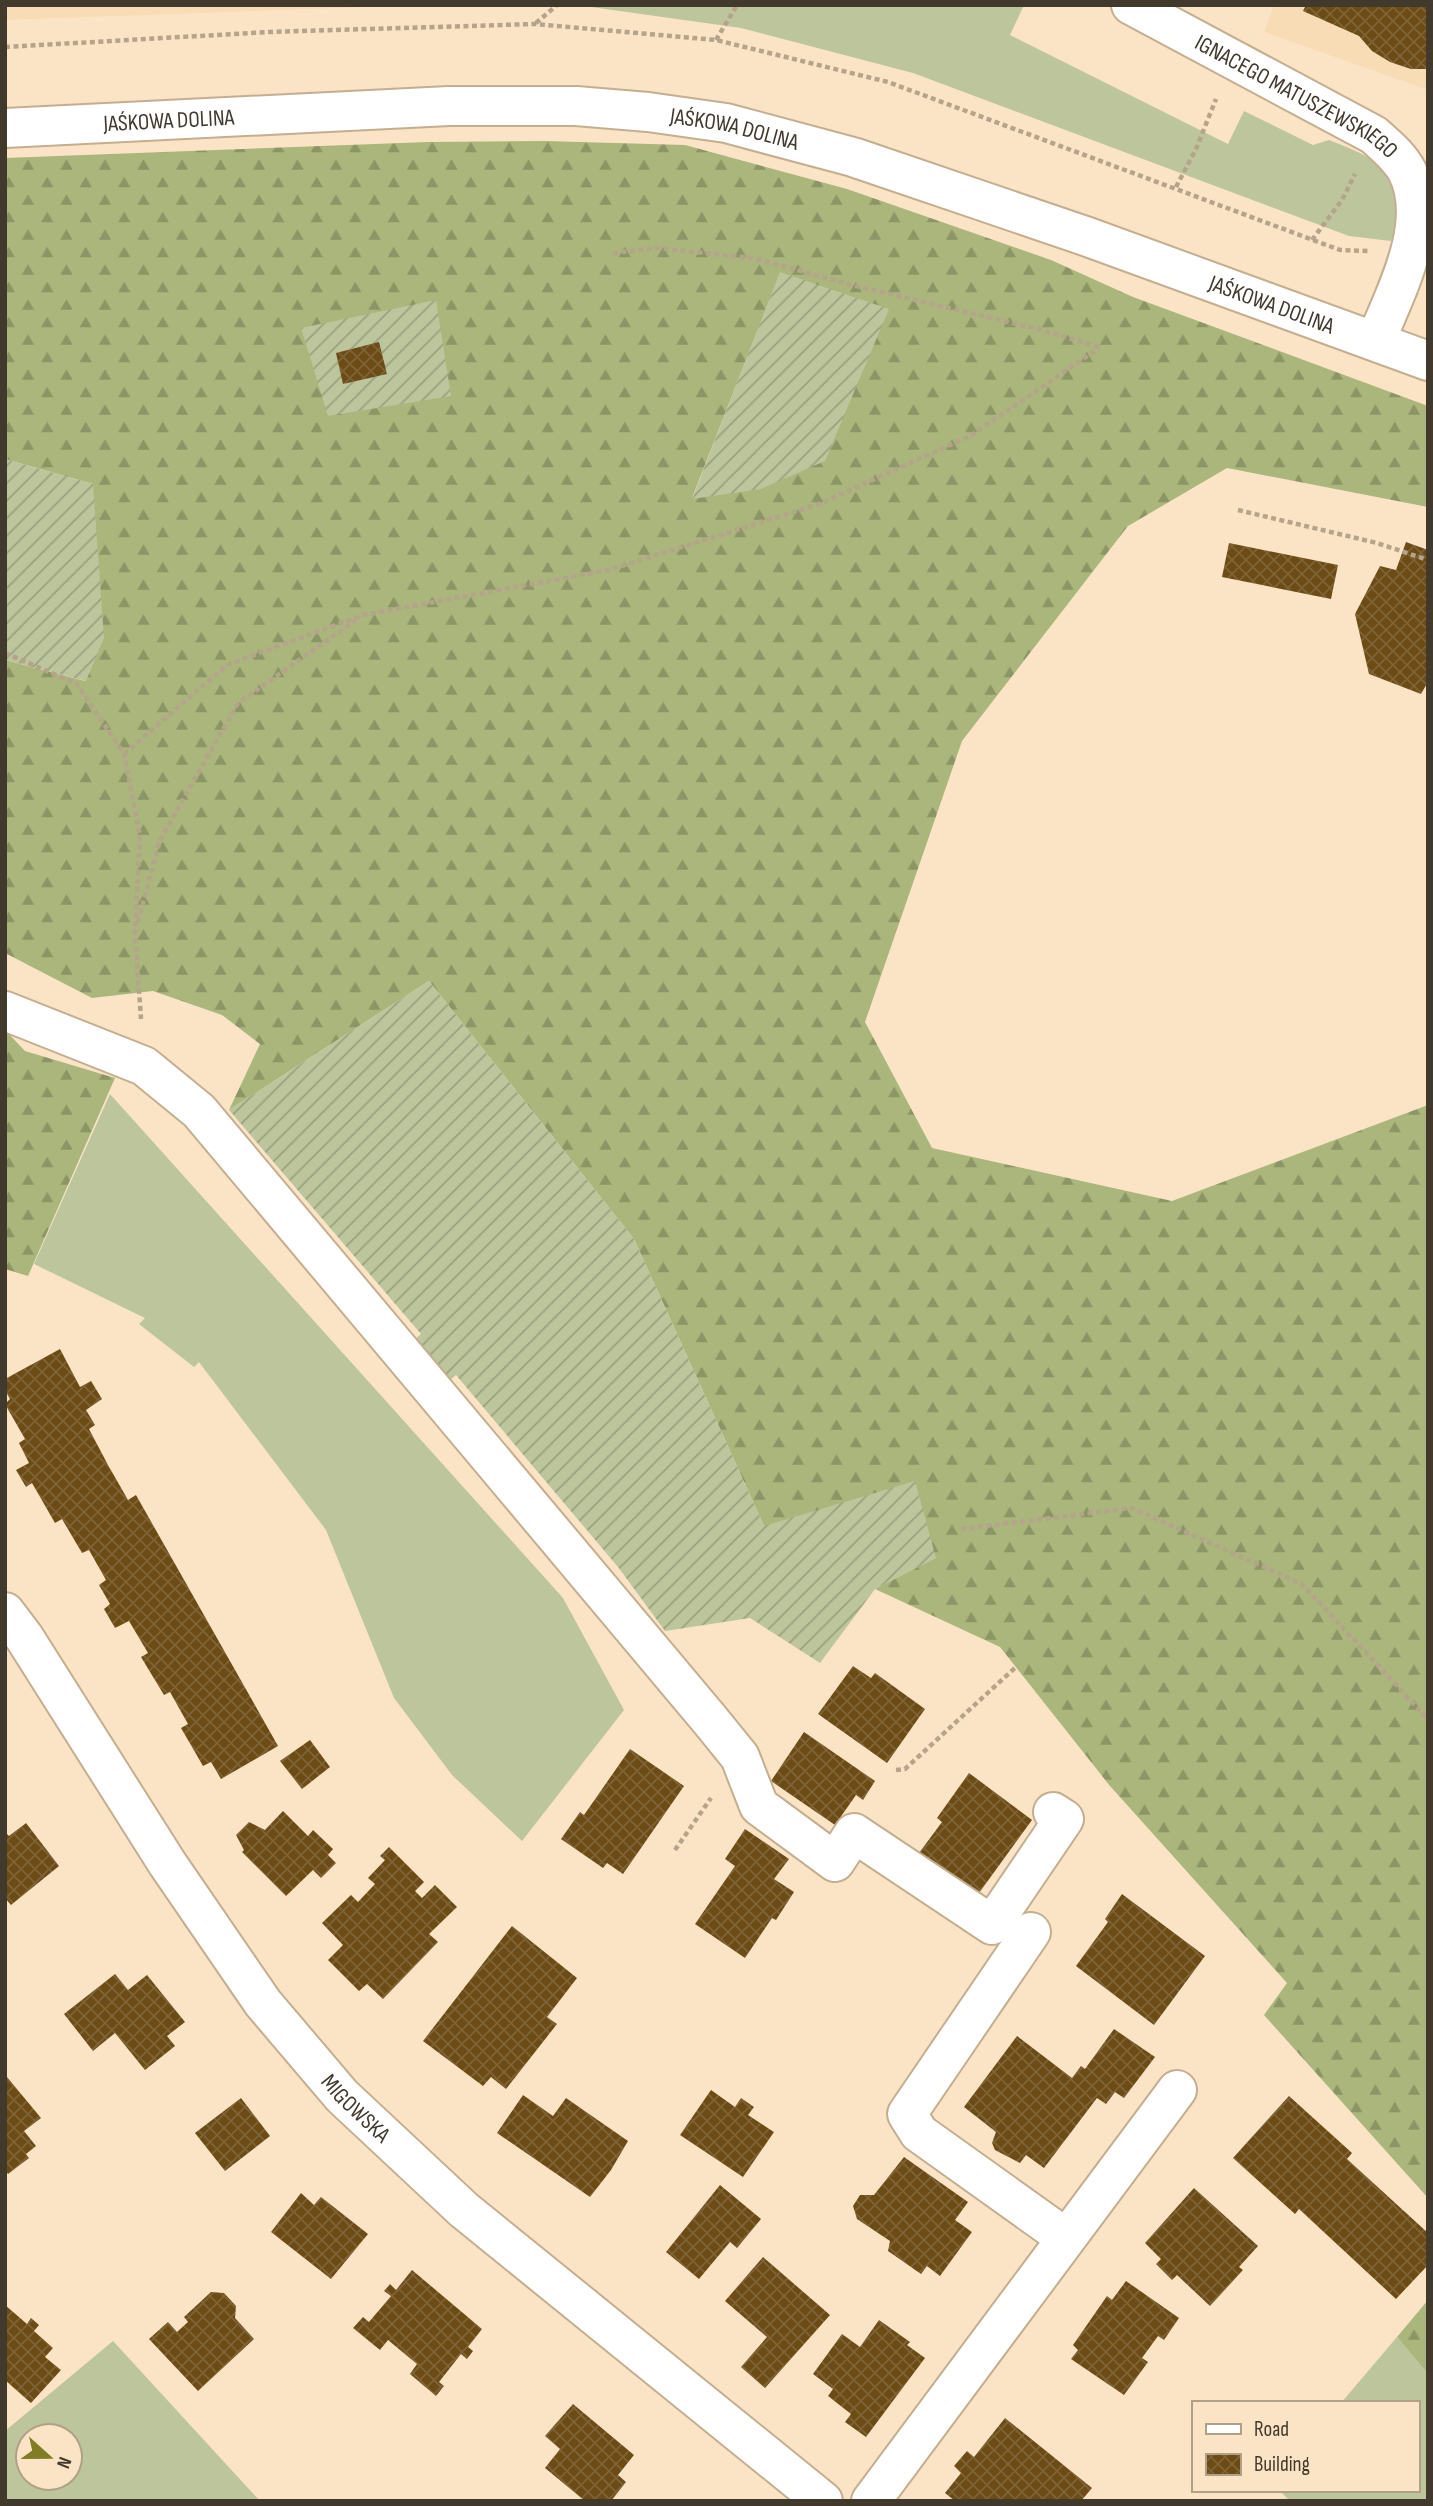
<svg xmlns="http://www.w3.org/2000/svg" width="1433" height="2506" font-family="'Sofia Sans Condensed',sans-serif">
<style>
.built{fill:#f8dcb6}
.grass{fill:#bcc59c;fill-rule:evenodd}
.forest{fill:url(#forest-firs);fill-rule:evenodd}
.garden{fill:url(#garden-furrows)}
.building{fill:url(#building-cross-hatch)}
.lines{fill:none;stroke-linecap:round;stroke-linejoin:round}
.minor-casing{stroke:#c4ae90;stroke-width:42}
.path{stroke:#b5a38c;stroke-width:4.5;stroke-dasharray:5 3.5;stroke-linecap:butt}
.minor{stroke:#fff;stroke-width:38}
.labels{text-anchor:middle;stroke-width:7;stroke-linejoin:round;paint-order:stroke}
.street-label{font-size:23px;fill:#42392d;stroke:#fbe4c5}
</style>
<defs>
<pattern id="forest-firs" width="22" height="20" patternUnits="userSpaceOnUse" patternTransform="scale(1.75)"><rect width="22" height="20" fill="#aab67b"/><path d="M5 1l3.5 6h-7zM16 11l3.5 6h-7z" fill="#8c9565"/></pattern>
<pattern id="garden-furrows" width="10" height="10" patternUnits="userSpaceOnUse" patternTransform="scale(1.75)"><rect width="10" height="10" fill="#bcc59c"/><path d="M-1 1l2-2M0 10L10 0M9 11l2-2" fill="none" stroke="#9aa180"/></pattern>
<pattern id="building-cross-hatch" width="8" height="8" patternUnits="userSpaceOnUse" patternTransform="scale(1.75)"><rect width="8" height="8" fill="#6c4b15"/><path d="M0 0l8 8M0 8l8-8" fill="none" stroke="#7e6337"/></pattern>
</defs>
<rect width="100%" height="100%" fill="#fbe4c5"/>
<g class="built">
<polygon points="5,5 423,5 5,20"/>
<polygon points="1274,5 1428,5 1428,90 1264,32"/>
</g>
<g class="grass">
<path d="M577,5h447l-14,30 218,109 16,-33 69,34 16,-5c14,6 34,12 46,23 21,18 27,53 16,78l-42,-5 -436,-163 -172,-45z"/>
<polygon points="110,1094 563,1598 624,1710 522,1841 452,1775 394,1698 326,1530 199,1362 194,1367 139,1324 145,1318 34,1264"/>
<polygon points="1397,2337 1428,2374 1428,2501 1290,2501 1279,2490 1417,2490 1417,2403 1341,2403"/>
<path d="M113,2341l147,160h-255v-70zM70,2436v42h-42v-42z"/>
</g>
<g class="forest">
<path d="M545,141l140,4 162,44 204,71 82,37 295,109v101l-201,-39 -99,58 -166,215 -97,281 67,126 240,53 256,-96v1093l-164,-183 23,-32 -177,-197 -110,-139 -125,-58 60,-31 -171,-32 -130,-287 -205,-258 -200,129 31,-66 -38,-29 -69,-24 -61,7 -87,-45v-293l80,21 8,-197 -88,-25v-301l423,-16zM780,273l108,36 -196,189z"/>
<polygon points="5,1030 25,1051 115,1078 28,1276 5,1269"/>
<polygon points="1428,2300 1428,2374 1397,2337"/>
</g>
<g class="garden">
<polygon points="780,272 889,309 825,461 761,489 692,499"/>
<polygon points="436,300 451,396 328,416 301,328"/>
<polygon points="5,459 93,484 104,638 86,681 5,660"/>
<polygon points="429,981 634,1239 764,1526 915,1481 936,1558 875,1589 820,1663 750,1618 665,1631 618,1567 456,1375 445,1384 411,1343 421,1334 229,1110"/>
</g>
<g class="building">
<polygon points="1306,5 1428,5 1428,69 1411,69 1390,62 1372,51 1359,36 1303,11"/>
<polygon points="379,342 387,374 343,384 336,353"/>
<polygon points="1406,542 1428,550 1428,682 1421,694 1369,674 1355,614 1380,566 1396,570"/>
<polygon points="1229,543 1338,565 1331,599 1222,577"/>
<polygon points="60,1349 80,1387 91,1381 102,1399 86,1410 95,1425 89,1429 108,1465 128,1500 136,1495 278,1746 221,1779 211,1762 203,1766 181,1728 188,1724 170,1692 164,1695 141,1657 148,1653 129,1621 115,1628 104,1609 110,1604 99,1585 106,1580 89,1550 82,1553 62,1519 55,1523 32,1483 26,1487 16,1470 29,1463 19,1443 25,1439 5,1404 10,1399 5,1390 5,1379"/>
<polygon points="853,1666 871,1678 875,1673 925,1709 887,1763 818,1714"/>
<polygon points="804,1732 875,1781 863,1800 856,1795 835,1825 771,1781"/>
<polygon points="310,1740 330,1767 302,1789 280,1761"/>
<polygon points="630,1749 684,1786 623,1874 607,1863 603,1868 561,1839 580,1812 584,1815"/>
<polygon points="969,1773 1032,1820 979,1893 965,1883 960,1889 916,1857 942,1822 937,1818"/>
<polygon points="283,1811 308,1836 313,1830 333,1849 328,1855 336,1863 321,1878 313,1870 286,1896 242,1852 244,1850 236,1835 249,1822 265,1830"/>
<polygon points="26,1823 59,1866 11,1905 5,1898 5,1832 9,1836"/>
<polygon points="745,1829 789,1859 774,1879 794,1892 776,1920 772,1918 745,1958 695,1924 735,1866 725,1859"/>
<polygon points="389,1847 424,1882 415,1891 422,1898 435,1885 457,1907 429,1934 438,1942 383,1999 367,1984 359,1991 328,1960 343,1945 322,1923 351,1895 358,1902 375,1884 368,1878 385,1860 380,1856"/>
<polygon points="1122,1894 1205,1956 1154,2025 1076,1966 1108,1922 1105,1919"/>
<polygon points="512,1926 577,1978 547,2017 557,2024 506,2089 491,2077 483,2086 423,2041"/>
<polygon points="115,1974 128,1990 147,1975 185,2022 167,2036 175,2046 145,2070 115,2033 93,2051 64,2014"/>
<polygon points="1114,2029 1155,2057 1124,2098 1115,2092 1106,2104 1097,2098 1044,2168 1026,2155 1020,2163 995,2150 992,2143 996,2132 964,2107 1017,2036 1072,2078 1081,2066 1085,2069"/>
<polygon points="7,2077 41,2118 24,2131 36,2146 26,2154 29,2158 8,2174 5,2170"/>
<polygon points="711,2090 735,2107 741,2098 754,2107 748,2115 774,2132 743,2177 680,2135"/>
<polygon points="523,2095 553,2116 566,2098 628,2141 611,2170 590,2197 497,2133"/>
<polygon points="1289,2096 1352,2153 1347,2159 1428,2233 1428,2265 1396,2299 1299,2209 1295,2214 1233,2158"/>
<polygon points="241,2098 270,2136 225,2171 195,2133"/>
<polygon points="904,2157 968,2202 955,2220 972,2232 940,2276 927,2266 921,2274 888,2251 890,2241 857,2219 853,2206 860,2195 874,2195"/>
<polygon points="720,2185 761,2219 737,2248 730,2242 699,2279 666,2252"/>
<polygon points="1194,2188 1258,2246 1239,2267 1243,2270 1210,2306 1177,2275 1172,2280 1156,2264 1161,2259 1145,2243"/>
<polygon points="301,2193 314,2205 321,2197 368,2234 331,2279 271,2232"/>
<polygon points="763,2257 830,2315 765,2388 741,2367 767,2337 725,2301"/>
<polygon points="412,2270 482,2329 468,2347 473,2351 467,2359 461,2354 439,2382 444,2386 436,2396 410,2374 417,2364 388,2340 380,2350 353,2328 363,2317 369,2322 391,2296 384,2291 390,2284 396,2290"/>
<polygon points="1126,2281 1179,2318 1164,2340 1158,2336 1142,2358 1148,2362 1124,2395 1071,2359 1078,2350 1073,2345 1107,2296 1112,2300"/>
<polygon points="211,2292 224,2293 236,2306 235,2318 254,2339 198,2391 149,2339 168,2322 177,2332 188,2322 184,2317"/>
<polygon points="5,2305 27,2324 31,2318 39,2325 34,2331 53,2348 45,2357 61,2370 31,2403 5,2380"/>
<polygon points="879,2320 910,2342 907,2345 925,2358 866,2437 845,2422 851,2414 828,2396 833,2389 813,2374 842,2334 860,2347"/>
<polygon points="573,2404 634,2455 618,2475 626,2482 611,2501 585,2501 545,2468 560,2449 545,2436"/>
<polygon points="1005,2418 1092,2488 1081,2501 955,2501 945,2493 961,2473 954,2466 967,2451 974,2457"/>
</g>
<g class="lines">
<g class="minor-casing">
<g id="minor">
<path id="s1" d="M1131,5l243,130c12,11 25,21 33,36 26,52 -11,120 -31,169"/>
<path id="s2" d="M5,128l444,-22h127l72,6 78,11 127,34 235,80 340,124"/>
<polyline points="5,1011 144,1066 199,1111 710,1720 740,1757 759,1806 835,1862 854,1833 992,1925 1064,1819 1053,1812"/>
<path id="s3" d="M5,1612l19,25 143,226 96,140 79,93 122,114 359,291"/>
<polyline points="1031,1932 907,2114 919,2133 1066,2238"/>
<polyline points="871,2501 1177,2090"/>
</g>
</g>
<g class="path">
<polyline points="536,23 557,5"/>
<polyline points="716,40 737,5"/>
<polyline points="5,47 269,32 535,24 716,40 888,82 1340,250 1368,251"/>
<polyline points="1176,187 1196,149 1216,99"/>
<polyline points="1312,240 1342,200 1355,174"/>
<polyline points="613,253 656,248 753,258 852,285 1038,329 1099,347"/>
<polyline points="1238,510 1377,543 1428,560"/>
<polyline points="5,653 77,684 124,754 140,835 135,933 141,1019"/>
<polyline points="124,754 227,665 363,615 609,570 819,504 970,436 1099,348"/>
<polyline points="138,922 160,840 238,703 356,620"/>
<polyline points="961,1529 1132,1508 1302,1584 1428,1719"/>
<polyline points="896,1770 905,1769 1017,1666"/>
<polyline points="675,1850 711,1798"/>
</g>
<use href="#minor" class="minor"/>
</g>
<g class="labels">
<g class="street-label">
<text dy="8" stroke="none"><textPath href="#s1" startOffset="189">IGNACEGO MATUSZEWSKIEGO</textPath></text>
<text dy="8" stroke="none"><textPath href="#s2" startOffset="164">JAŚKOWA DOLINA</textPath></text>
<text dy="8" stroke="none"><textPath href="#s2" startOffset="732">JAŚKOWA DOLINA</textPath></text>
<text dy="8" stroke="none"><textPath href="#s2" startOffset="1298">JAŚKOWA DOLINA</textPath></text>
<text dy="8" stroke="none"><textPath href="#s3" startOffset="609">MIGOWSKA</textPath></text>
</g>
</g>
<rect width="1433" height="2506" fill="none" stroke="#42392d" stroke-width="14"/>
<rect x="1192" y="2401" width="228" height="91" fill="#fbe4c5" stroke="#b1a088" stroke-width="2"/>
<rect x="1206" y="2424" width="35" height="10" fill="#ffffff" stroke="#b1a088" stroke-width="2"/>
<text x="1254" y="2436" font-size="21" fill="#42392d">Road</text>
<rect x="1206" y="2454" width="35" height="21" fill="url(#building-cross-hatch)" stroke="#b1a088" stroke-width="2"/>
<text x="1254" y="2471" font-size="21" fill="#42392d">Building</text>
<g transform="translate(49 2457) rotate(111)"><circle r="33" fill="#fbe4c5" stroke="#b1a088" stroke-width="2"/>
<path d="M0-5L12 26L0 18L-12 26Z" fill="#807d24"/>
<text y="-10" font-size="19" font-weight="bold" text-anchor="middle" fill="#42392d">N</text>
</g>
</svg>
